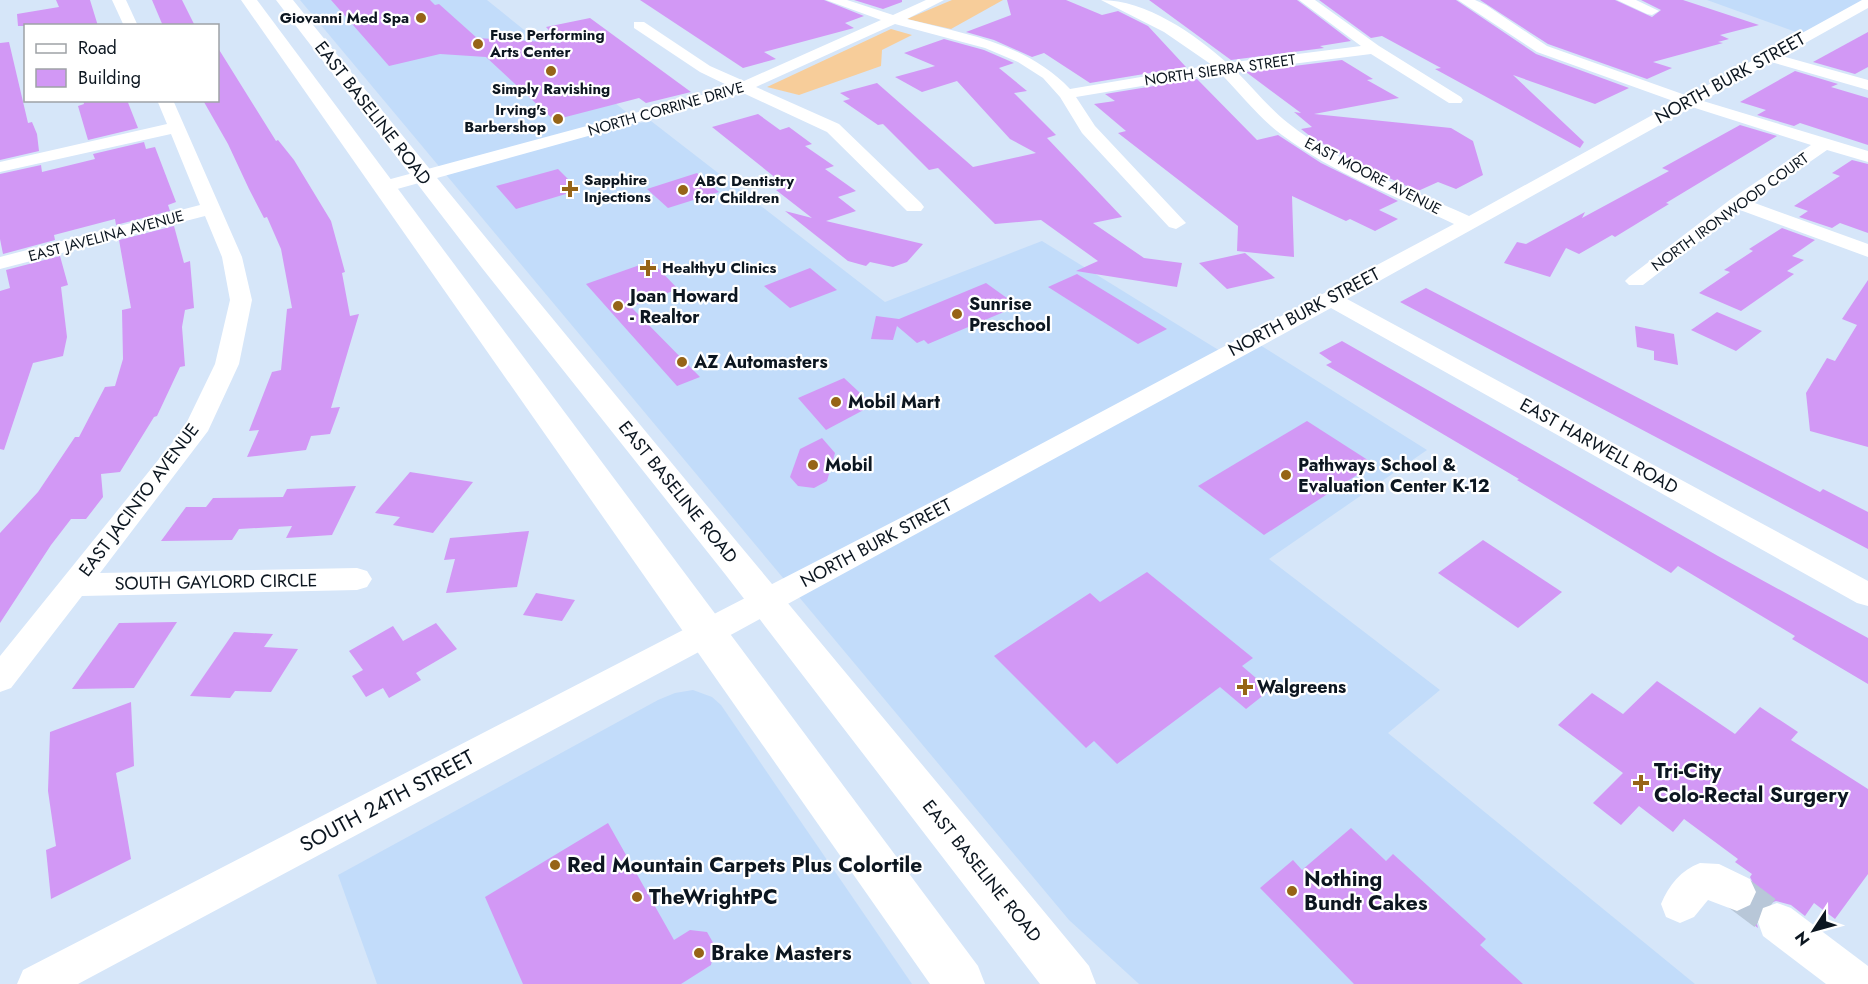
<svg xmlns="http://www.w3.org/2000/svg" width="1868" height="984" font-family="Jost,sans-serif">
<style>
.built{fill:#c2dcfa}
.green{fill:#f7cd9a}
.building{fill:#d298f5}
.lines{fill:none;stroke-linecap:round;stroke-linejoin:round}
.minor-tunnel{stroke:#b8c7d8;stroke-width:35;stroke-dasharray:35 18;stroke-linecap:butt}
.minor{fill:#fff;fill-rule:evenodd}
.major{fill:#fff;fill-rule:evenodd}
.poi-dot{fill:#966417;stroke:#fff;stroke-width:2}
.labels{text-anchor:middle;stroke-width:4.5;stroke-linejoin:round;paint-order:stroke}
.far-poi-label{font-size:15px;font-weight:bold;fill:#0c1620;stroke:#fff;text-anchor:start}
.far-street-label{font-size:15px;fill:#0c1620;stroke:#fff}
.street-label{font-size:18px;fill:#0c1620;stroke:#fff}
.poi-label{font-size:18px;font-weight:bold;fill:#0c1620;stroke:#fff;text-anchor:start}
.near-poi-label{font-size:21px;font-weight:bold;fill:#0c1620;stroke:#fff;text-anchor:start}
.near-street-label{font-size:21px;fill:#0c1620;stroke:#fff}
</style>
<rect width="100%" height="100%" fill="#d6e6f9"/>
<g class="built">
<polygon points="300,0 487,0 640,123 651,121 885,302 1042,241 1225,354 1252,340 1427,450 1269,559 1440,690 1388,733 1695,984 1139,984 1069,920"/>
<polygon points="1707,0 1868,0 1868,2 1807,36"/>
<polygon points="693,690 712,697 721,705 912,984 377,984 338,875 658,700 675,693"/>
</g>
<g class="green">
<polygon points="952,0 1003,0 951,29 907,19"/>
<polygon points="891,29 912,35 882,50 881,66 799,95 767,87"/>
</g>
<g class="building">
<polygon points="56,0 90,0 98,26 18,26 17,14 59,7"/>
<polygon points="152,0 182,0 195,26 163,26"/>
<polygon points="331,0 430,0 435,5 439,4 477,38 561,43 546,27 590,18 691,92 646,103 639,98 554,120 486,57 440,54 389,66"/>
<polygon points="640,0 824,0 864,16 845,23 854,28 764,52 776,59 743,68"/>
<polygon points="854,0 902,0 902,2 883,9"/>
<polygon points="1007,0 1066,0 1102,15 1118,11 1148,26 1186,67 1090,83 1044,53 1032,57 994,40 966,32 1011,15"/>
<polygon points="1149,0 1297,0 1351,41 1320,46 1324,48 1231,60"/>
<polygon points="1319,0 1456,0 1536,54 1629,88 1595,104 1513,75 1584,142 1580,148 1435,69 1441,68 1382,36 1371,38"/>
<polygon points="1480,0 1615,0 1652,17 1661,10 1641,0 1683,0 1759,25 1720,35 1729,39 1718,42 1723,43 1653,62 1672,68 1647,79 1548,44"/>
<polygon points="1868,32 1868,67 1855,74 1813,62"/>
<polygon points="944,39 984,50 1014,63 999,68 1027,91 1014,93 1056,135 1047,138 1122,217 1093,223 1144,258 1182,263 1177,287 1076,271 1098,261 1041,220 995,224 938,168 929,170 883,124 878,125 843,101 850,99 840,93 877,83 973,167 1036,153 1010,139 957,81 922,92 895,77 935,66 904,53"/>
<polygon points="9,42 28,123 32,122 37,134 39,151 0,160 0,43"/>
<polygon points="218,48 276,141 278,140 294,160 331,221 345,272 342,273 350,316 359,314 331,408 340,407 330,434 311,436 306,450 247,457 259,430 249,431 272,372 281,370 287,309 292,308 281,249 267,217 264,218 249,189 228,144 204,102 218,100"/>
<polygon points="1342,60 1373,79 1367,80 1399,98 1314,114 1451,128 1473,141 1483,175 1456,189 1438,182 1418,191 1400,183 1354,162 1310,136 1301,129 1312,127 1294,112 1301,113 1246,72"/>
<polygon points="1795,71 1838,84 1831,87 1868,98 1868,145 1800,123 1794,126 1757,115 1766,110 1740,102"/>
<polygon points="1197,79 1257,140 1278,135 1321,163 1398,201 1379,210 1398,219 1375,231 1350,219 1346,221 1292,196 1294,257 1237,251 1238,226 1118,133 1126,131 1094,104 1115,101 1105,94"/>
<polygon points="83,100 127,100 138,128 88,140 78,106 84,104"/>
<polygon points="758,114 780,130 789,127 812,144 805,146 834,166 825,169 856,191 838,197 856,211 826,221 923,244 907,262 893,267 870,262 866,266 848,261 785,211 812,218 776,190 787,187 712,127"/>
<polygon points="1740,125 1777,136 1666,203 1669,204 1615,237 1612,235 1579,254 1566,248 1550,277 1504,263 1517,242 1526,244 1585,212 1582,218 1669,171 1662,168"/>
<polygon points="144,142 146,149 155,147 176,202 168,205 170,211 116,225 115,219 54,235 55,240 3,254 0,239 0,174 41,165 42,172 95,159 93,154"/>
<polygon points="1852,160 1868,164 1868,233 1840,223 1832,228 1799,217 1808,211 1794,206 1840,176 1832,173"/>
<polygon points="558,169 579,190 516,209 496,186"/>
<polygon points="697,173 719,192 668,208 647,189"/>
<polygon points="174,226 184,263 190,261 194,308 185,310 182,327 185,366 180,367 157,416 154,417 120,472 101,474 103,497 86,519 71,519 51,545 0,623 0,533 38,492 75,437 79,437 105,387 115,386 123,359 122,310 131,308 119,240"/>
<polygon points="1782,228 1815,240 1792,256 1804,260 1787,271 1794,274 1741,311 1699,293 1730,272 1724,270 1753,251 1749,249"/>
<polygon points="1245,253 1275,278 1227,289 1199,263"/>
<polygon points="60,256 68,285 61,287 67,337 63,356 33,363 4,450 0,449 0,291 10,288 6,270"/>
<polygon points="651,261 678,289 631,307 700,377 677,386 586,284"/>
<polygon points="810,268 837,290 790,308 764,286"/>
<polygon points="1077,274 1167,329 1138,344 1048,287"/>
<polygon points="1868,280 1868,447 1810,431 1806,393 1827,358 1835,361 1857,325 1842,319"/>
<polygon points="986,283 1018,306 928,344 924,340 917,343 897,326 893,340 871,339 876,316 899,319"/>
<polygon points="1426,288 1820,492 1823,489 1868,512 1868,549 1400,302"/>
<polygon points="1717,312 1762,331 1736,351 1691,330"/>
<polygon points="1635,326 1674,334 1678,365 1654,360 1654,351 1637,347"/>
<polygon points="1342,341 1718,556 1868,638 1868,684 1792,639 1795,636 1678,566 1671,573 1517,480 1519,479 1326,365 1332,362 1319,353"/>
<polygon points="844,378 873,405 826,430 798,398"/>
<polygon points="1307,421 1374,464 1264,535 1198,486"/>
<polygon points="822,438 835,453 827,481 814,488 798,486 790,477 800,449"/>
<polygon points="410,472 473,482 433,533 393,525 400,517 375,513"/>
<polygon points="356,486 332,535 286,538 292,526 239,529 232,540 161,541 186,507 206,507 213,498 283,497 287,489"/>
<polygon points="529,531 517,587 446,593 455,559 444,560 450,538"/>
<polygon points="1483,540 1562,592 1518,628 1438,573"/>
<polygon points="1147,572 1253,658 1242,666 1270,690 1246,709 1220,687 1117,764 1094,741 1086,748 994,656 1090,593 1100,602"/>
<polygon points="536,593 575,600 562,621 523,615"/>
<polygon points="177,622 134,688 72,689 119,623"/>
<polygon points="436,623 457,649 416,673 421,680 389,698 383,688 366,697 352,676 363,670 349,651 393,626 403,641"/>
<polygon points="234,632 273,634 264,647 298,649 271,692 235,691 230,698 190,696"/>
<polygon points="1657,681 1735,734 1760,707 1798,732 1791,740 1868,789 1868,874 1835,919 1814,903 1805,916 1791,905 1776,901 1761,907 1756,921 1758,928 1738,913 1751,907 1758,893 1750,877 1752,874 1735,862 1738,859 1684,819 1673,832 1639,806 1621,825 1593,803 1623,773 1558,725 1592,693 1623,714"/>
<polygon points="131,702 134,766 116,773 131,859 51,899 46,850 56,846 48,791 50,732"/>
<polygon points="608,823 674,940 690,930 707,932 715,946 711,965 681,984 523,984 485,897"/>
<polygon points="1351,828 1386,861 1393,854 1486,939 1480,945 1523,984 1354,984 1260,888 1293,860 1302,870"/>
</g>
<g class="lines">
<polyline class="minor-tunnel" points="1737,892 1777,922"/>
<g class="minor">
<polygon points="112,0 126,0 138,26 124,26"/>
<path d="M826,0h21l46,15 33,-15h18l-37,19c58,15 119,24 163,70l142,-24 -48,-33 -63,-32c45,0 94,34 126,63l134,-17 -62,-46h16l64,46 82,51 2,3 -2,3h-12l-78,-49 -135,17c17,17 33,37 52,52 53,42 120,65 181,93l207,-114 -139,-50 -79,-52h17l11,5 61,41 141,50 174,-96h6v8l-86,48 86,24v10l-97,-28 -68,39 165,50v11l-41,-12 -75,52 116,42v13l-128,-47 -97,75h-14l-4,-4 4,-4 102,-78 80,-54 -119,-38 -345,192 521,282v25l-11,-3 -526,-295 -593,323 -660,353h-61l6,-14 924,-476 507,-270c-58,-28 -120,-50 -172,-89 -23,-17 -41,-41 -62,-62l-144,24 19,29 91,97 -10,6 -7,-2 -87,-94 -22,-36 -17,-19 -25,-16 -33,-14 -90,-24 -139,63 83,37 82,79 3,4 -3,4h-14l-80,-79 -84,-39 -353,98 -7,2 -9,-6 2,-4 355,-96 -31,-15 -66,-44v-6h10l66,44 34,15 137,-61z"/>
<polygon points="1617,0 1636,0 1659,11 1652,15 1647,14"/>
<polygon points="157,100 173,100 242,257 252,300 239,364 208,431 100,573 357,568 367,571 372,579 367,587 357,590 82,596 11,688 0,692 0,656 184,428 215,364 230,300 222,257 205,216 0,269 0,257 200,205 171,134 0,172 0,162 167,124"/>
<path d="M1700,863l19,1 31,15 6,13 -6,13 -13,6 -29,-11 -14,17 -14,6 -14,-6 -5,-13c8,-19 20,-34 39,-41z"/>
<polygon points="1777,903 1791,908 1868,966 1868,984 1826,984 1763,936 1758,922 1763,908"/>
</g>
<g class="major">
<polygon points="241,0 257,0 978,966 985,984 930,984"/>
<path d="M276,0h17c261,325 530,644 796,966l7,18h-56l-315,-410 -243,-306z"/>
</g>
</g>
<g class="poi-dot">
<circle cx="421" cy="18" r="6"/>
<circle cx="478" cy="44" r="6"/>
<circle cx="551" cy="71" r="6"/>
<circle cx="558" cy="119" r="6"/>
<path d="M567 180h6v6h6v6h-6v6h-6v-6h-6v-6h6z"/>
<circle cx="683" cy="190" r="6"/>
<path d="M645 259h6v6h6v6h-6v6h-6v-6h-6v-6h6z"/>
<circle cx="618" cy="306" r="6"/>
<circle cx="957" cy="314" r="6"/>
<circle cx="682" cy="362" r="6"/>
<circle cx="836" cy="402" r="6"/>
<circle cx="813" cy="465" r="6"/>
<circle cx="1286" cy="475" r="6"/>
<path d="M1242 678h6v6h6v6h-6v6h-6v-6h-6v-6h6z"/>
<path d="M1638 774h6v6h6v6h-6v6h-6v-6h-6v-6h6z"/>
<circle cx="555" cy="865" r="6"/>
<circle cx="1292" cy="891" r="6"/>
<circle cx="637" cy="897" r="6"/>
<circle cx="699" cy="953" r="6"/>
</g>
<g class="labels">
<g class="far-poi-label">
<text x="409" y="23" text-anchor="end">Giovanni Med Spa</text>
<text x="490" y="40">Fuse Performing<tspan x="490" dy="17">Arts Center</tspan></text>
<text x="551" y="94" text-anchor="middle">Simply Ravishing</text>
<text x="546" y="115" text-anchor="end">Irving's<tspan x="546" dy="17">Barbershop</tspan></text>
<text x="584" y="185">Sapphire<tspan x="584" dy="17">Injections</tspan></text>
<text x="695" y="186">ABC Dentistry<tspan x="695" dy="17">for Children</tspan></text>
<text x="662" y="273">HealthyU Clinics</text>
</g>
<g class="far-street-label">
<text transform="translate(1220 70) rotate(-8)" y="5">NORTH SIERRA STREET</text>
<text transform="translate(666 109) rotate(-16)" y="5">NORTH CORRINE DRIVE</text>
<text transform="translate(1373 176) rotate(27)" y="5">EAST MOORE AVENUE</text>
<text transform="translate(1730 212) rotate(-36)" y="5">NORTH IRONWOOD COURT</text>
<text transform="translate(106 236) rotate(-15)" y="5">EAST JAVELINA AVENUE</text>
</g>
<g class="street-label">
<text transform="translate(1730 78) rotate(-29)" y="6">NORTH BURK STREET</text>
<text transform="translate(373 113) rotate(52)" y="6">EAST BASELINE ROAD</text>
<text transform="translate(1304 312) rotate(-28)" y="6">NORTH BURK STREET</text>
<text transform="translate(1599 446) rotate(29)" y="6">EAST HARWELL ROAD</text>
<text transform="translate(678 492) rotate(51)" y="6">EAST BASELINE ROAD</text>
<text transform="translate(139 500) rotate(-53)" y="6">EAST JACINTO AVENUE</text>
<text transform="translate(876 543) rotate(-28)" y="6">NORTH BURK STREET</text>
<text transform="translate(216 582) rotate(-1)" y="6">SOUTH GAYLORD CIRCLE</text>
<text transform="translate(982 871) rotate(51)" y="6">EAST BASELINE ROAD</text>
</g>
<g class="poi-label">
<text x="630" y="302">Joan Howard<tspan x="630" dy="21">- Realtor</tspan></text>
<text x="969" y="310">Sunrise<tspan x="969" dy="21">Preschool</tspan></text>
<text x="694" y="368">AZ Automasters</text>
<text x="848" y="408">Mobil Mart</text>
<text x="825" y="471">Mobil</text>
<text x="1298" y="471">Pathways School &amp;<tspan x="1298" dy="21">Evaluation Center K-12</tspan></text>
<text x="1257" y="693">Walgreens</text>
</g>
<g class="near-poi-label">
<text x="1654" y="778">Tri-City<tspan x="1654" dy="24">Colo-Rectal Surgery</tspan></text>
<text x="567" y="872">Red Mountain Carpets Plus Colortile</text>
<text x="1304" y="886">Nothing<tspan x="1304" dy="24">Bundt Cakes</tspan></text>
<text x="649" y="904">TheWrightPC</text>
<text x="711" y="960">Brake Masters</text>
</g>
<g class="near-street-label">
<text transform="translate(387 801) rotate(-28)" y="7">SOUTH 24TH STREET</text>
</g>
</g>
<rect x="24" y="24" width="195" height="78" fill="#ffffff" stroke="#9ea2a6" stroke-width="1.5"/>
<rect x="36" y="44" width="30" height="9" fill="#ffffff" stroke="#9ea2a6" stroke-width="1.5"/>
<text x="78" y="54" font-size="18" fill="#0c1620">Road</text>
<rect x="36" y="69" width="30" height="18" fill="#d298f5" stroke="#9ea2a6" stroke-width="1.5"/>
<text x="78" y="84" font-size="18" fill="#0c1620">Building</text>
<g transform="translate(1814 930) rotate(234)" stroke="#ffffff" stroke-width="4.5" paint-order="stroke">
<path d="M0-4.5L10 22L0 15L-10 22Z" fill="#0c1620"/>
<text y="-9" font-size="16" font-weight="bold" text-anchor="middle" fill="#0c1620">N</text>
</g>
</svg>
